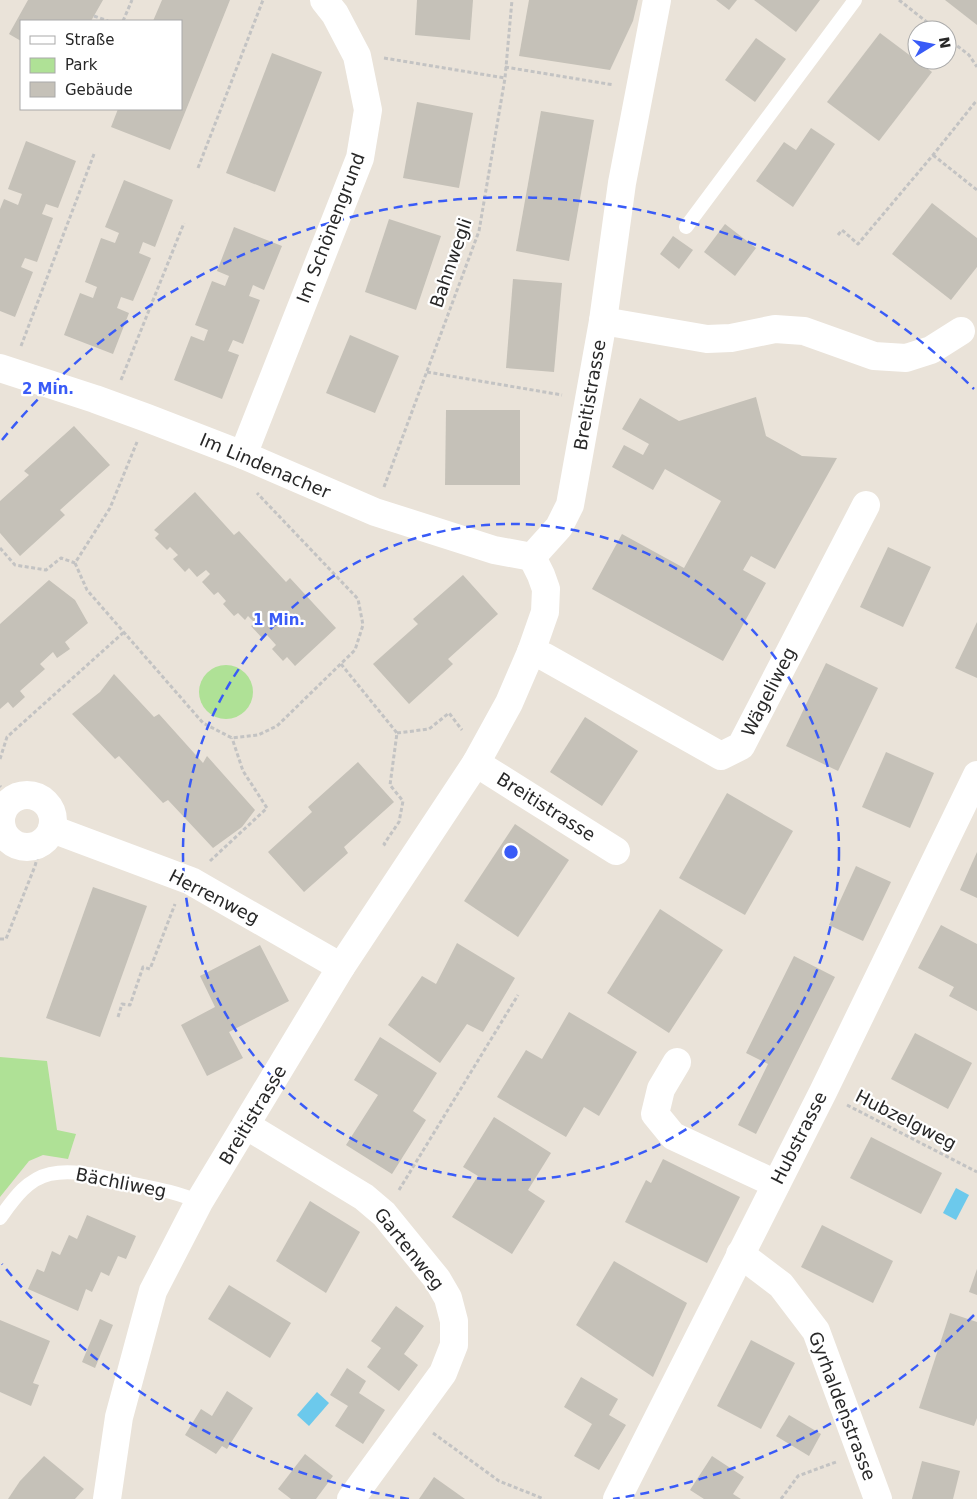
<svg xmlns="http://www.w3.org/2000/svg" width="977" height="1499" font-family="'DejaVu Sans',sans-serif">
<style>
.green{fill:#afe196}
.water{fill:#6cc9ec}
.building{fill:#c5c1b8}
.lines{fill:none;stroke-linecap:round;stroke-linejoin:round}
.path{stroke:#c3c3c3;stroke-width:3;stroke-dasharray:4 2.5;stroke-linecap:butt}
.service{stroke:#fff;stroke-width:14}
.minor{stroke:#fff;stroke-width:28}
.ring{fill:none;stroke:#395bf7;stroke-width:2.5;stroke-dasharray:9 6}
.labels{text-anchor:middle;stroke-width:4.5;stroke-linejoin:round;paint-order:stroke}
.street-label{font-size:18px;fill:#282828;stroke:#fff}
.centre{fill:#395bf7;stroke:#fff;stroke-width:2.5}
.ring-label{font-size:15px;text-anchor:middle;font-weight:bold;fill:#395bf7;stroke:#fff;stroke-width:4.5;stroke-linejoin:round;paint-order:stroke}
</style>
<rect width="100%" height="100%" fill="#eae3d9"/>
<g class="green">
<circle cx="226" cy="692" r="27"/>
<polygon points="0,1057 47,1061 57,1130 76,1134 68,1159 43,1155 29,1161 0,1197"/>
</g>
<g class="water">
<polygon points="956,1188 969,1195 956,1220 943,1213"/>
<polygon points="317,1392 329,1403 309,1426 297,1415"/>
</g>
<g class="building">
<polygon points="28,0 103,0 91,21 21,21 21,41 9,34"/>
<polygon points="162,0 230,0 170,150 111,127 118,109 181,109 181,21 153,21"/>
<polygon points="417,0 473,0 470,40 415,35"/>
<polygon points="529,0 638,0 633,21 610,70 519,56"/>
<polygon points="716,0 737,0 729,10"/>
<polygon points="754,0 820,0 796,32"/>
<polygon points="945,0 977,0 977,25"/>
<polygon points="880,33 932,72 879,141 827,102"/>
<polygon points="756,38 786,59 755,102 725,80"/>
<polygon points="272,53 322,72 275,192 226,173"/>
<polygon points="417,102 473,113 459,188 403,178"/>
<polygon points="541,111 594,120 569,261 516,251"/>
<polygon points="811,128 835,144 793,207 756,181 784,142 796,150"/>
<polygon points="26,141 76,161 58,208 46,204 42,214 53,218 37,262 25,258 21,267 33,272 15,317 0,311 0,209 4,199 18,205 22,194 8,189"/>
<polygon points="124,180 173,200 155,247 143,242 139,253 151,258 133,301 121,297 117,308 129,313 113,354 64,335 80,293 93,298 97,287 85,282 101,238 115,243 119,233 105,227"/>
<polygon points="932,203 977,238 977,267 951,300 892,254"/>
<polygon points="389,219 441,236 416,310 365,292"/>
<polygon points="725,224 756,248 735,276 704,252"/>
<polygon points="234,227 282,246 264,290 253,285 249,296 260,300 243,344 233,340 228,351 239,355 222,399 174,380 191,336 204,341 208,330 195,325 212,281 225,286 229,276 217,271"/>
<polygon points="673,236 693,250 679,269 660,254"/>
<polygon points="513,279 562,283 554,372 506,368"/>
<polygon points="350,335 399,356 375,413 326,393"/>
<polygon points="756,397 766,436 802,456 837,458 775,569 751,556 743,570 766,583 723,661 592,589 622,534 684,568 721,501 665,469 653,490 612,467 624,445 643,455 649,444 622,429 640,398 679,421"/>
<polygon points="446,410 520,410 520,485 445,485"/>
<polygon points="74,426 110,465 60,510 65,515 20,556 0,533 0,501 29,475 24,471"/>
<polygon points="195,492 234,535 239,531 286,582 290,578 336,628 295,666 287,657 283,661 272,649 276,645 267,635 263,639 251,626 255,623 248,616 245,620 238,613 234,616 223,604 226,601 218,592 214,595 202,582 210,574 206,570 197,577 189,568 185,572 173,559 178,555 170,547 167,550 155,538 159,534 154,530"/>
<polygon points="888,547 931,567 903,627 860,607"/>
<polygon points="463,575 498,614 448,659 453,664 409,704 373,664 418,624 413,619"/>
<polygon points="49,580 75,600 88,623 65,642 70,649 57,658 53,652 40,664 45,669 20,691 25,697 13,708 8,702 0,709 0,624"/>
<polygon points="977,622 977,678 955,668"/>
<polygon points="826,663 878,688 838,771 786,746"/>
<polygon points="114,674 154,717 159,714 203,763 207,756 255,810 242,827 213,848 168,800 163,803 119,756 115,759 72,714 100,692"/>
<polygon points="585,717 638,751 602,806 550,772"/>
<polygon points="886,752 934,773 910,828 862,807"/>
<polygon points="358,762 394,802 344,847 348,853 304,892 268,852 312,812 308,807"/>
<polygon points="727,793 793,831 745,915 679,878"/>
<polygon points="515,824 569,860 518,937 464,901"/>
<polygon points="977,852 977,898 960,890"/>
<polygon points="856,866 891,882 863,941 829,925"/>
<polygon points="93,887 147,906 100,1037 46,1018"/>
<polygon points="660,909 723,950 669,1033 607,993"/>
<polygon points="941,925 977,944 977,1011 949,996 954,987 918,968"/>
<polygon points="457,943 515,978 483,1032 467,1024 440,1063 388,1025 422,976 436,984"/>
<polygon points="260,945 289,1001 229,1032 243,1058 207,1076 181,1025 215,1007 200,976"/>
<polygon points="794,956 835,977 756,1134 738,1125 768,1064 746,1053"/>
<polygon points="569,1012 637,1052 599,1116 584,1107 566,1137 497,1097 526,1050 542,1059"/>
<polygon points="915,1033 972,1063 948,1109 891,1079"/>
<polygon points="380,1037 437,1073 413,1111 426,1120 392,1174 346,1145 378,1095 354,1080"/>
<polygon points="494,1117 551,1153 528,1190 545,1201 512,1254 452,1217 478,1176 463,1167"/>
<polygon points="871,1137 942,1173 921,1214 850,1178"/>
<polygon points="663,1159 740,1197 707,1263 625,1222 646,1180 651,1183"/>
<polygon points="310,1201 360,1232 326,1293 276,1261"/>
<polygon points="87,1215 136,1236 126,1259 118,1256 109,1276 101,1272 92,1292 86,1289 78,1311 28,1289 37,1269 44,1272 52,1251 60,1255 69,1235 77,1239"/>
<polygon points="822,1225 893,1261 873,1303 801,1267"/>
<polygon points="614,1261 687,1303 653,1377 576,1325"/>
<polygon points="977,1269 977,1295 969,1292"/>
<polygon points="229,1285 291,1323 270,1358 208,1319"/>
<polygon points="396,1306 424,1326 404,1354 418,1365 399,1391 367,1367 381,1348 371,1341"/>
<polygon points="950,1313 977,1322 977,1418 974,1426 919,1408"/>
<polygon points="100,1319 113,1325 95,1368 82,1362"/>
<polygon points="0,1320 50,1341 33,1383 39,1385 31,1406 0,1392"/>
<polygon points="751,1340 795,1363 761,1429 717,1406"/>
<polygon points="347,1368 366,1381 359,1393 385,1410 363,1444 335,1426 348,1406 330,1395"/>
<polygon points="581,1377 618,1399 609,1415 626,1425 599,1470 574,1456 592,1424 564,1407"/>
<polygon points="227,1391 253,1408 227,1449 222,1446 216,1454 185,1435 201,1409 212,1416"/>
<polygon points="789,1415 821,1434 809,1456 776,1436"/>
<polygon points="305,1454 333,1476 316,1499 291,1499 278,1489"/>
<polygon points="44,1456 84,1489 75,1499 8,1499 20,1481"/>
<polygon points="712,1456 744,1477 733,1494 741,1499 704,1499 690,1490"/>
<polygon points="922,1461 960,1471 953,1499 912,1499"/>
<polygon points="434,1477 465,1499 419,1499"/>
</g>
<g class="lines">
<g class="path">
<polyline points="899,0 937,30"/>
<polyline points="94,16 108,21"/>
<polyline points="123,21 132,0"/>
<polyline points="947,38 969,55 977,67"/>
<polyline points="384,58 505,78"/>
<polyline points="505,67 614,85"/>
<polyline points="933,155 977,190"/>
<polyline points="198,168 263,0"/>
<polyline points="838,235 842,230 858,244 933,155 977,100"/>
<polyline points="21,346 94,154"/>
<polyline points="427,372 562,395"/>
<polyline points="121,380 184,223"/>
<polyline points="384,487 479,231 505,78 512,0"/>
<polyline points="0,548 15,565 46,570 61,558 75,563 110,508 137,442"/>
<polyline points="75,563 87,590 203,723 232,738 258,735 277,726 355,650 363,625 358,599 257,493"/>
<polyline points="341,664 397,733 390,785 403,801 399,822 384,844 387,846"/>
<polyline points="397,733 429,729 449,713 462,730"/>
<polyline points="0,759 7,737 124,632"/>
<polyline points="0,786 1,787"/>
<polyline points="0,811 2,811"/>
<polyline points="0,836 4,834"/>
<polyline points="210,861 267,808 243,771 232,738"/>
<polyline points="0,939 6,939 35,866 39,851"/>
<polyline points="118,1017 122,1004 130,1005 143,967 150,969 175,904"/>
<polyline points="847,1105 977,1172"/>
<polyline points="399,1190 518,995"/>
<polyline points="433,1433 499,1481 544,1499"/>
<polyline points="781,1499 798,1476 836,1462"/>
</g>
<g class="service">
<polyline points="686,227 855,0"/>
<path d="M0,1218c13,-18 27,-39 50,-44 26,-6 54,4 79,9 24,5 48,9 70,19"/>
</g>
<g class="minor">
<polyline points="603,321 707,339 731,338 775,329 804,331 874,356 906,358 931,350 961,331"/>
<polyline points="0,368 95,399 147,418 243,455 375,512 494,550 532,557"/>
<polyline points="243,455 360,158 368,110 357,56 335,14 324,0"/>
<polyline points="532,557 559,527 570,505 603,321 622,183 657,0"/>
<polyline points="531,652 545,657 721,756 741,746 866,505"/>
<polyline points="476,763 616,851"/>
<circle cx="27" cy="821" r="26"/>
<polyline points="52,829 191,881 341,967"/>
<polyline points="677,1062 661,1089 655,1114 673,1136 776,1184"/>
<polyline points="247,1126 364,1197 384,1214 437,1279 448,1298 454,1321 454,1345 443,1373 351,1499"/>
<polyline points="740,1254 781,1285 816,1331 878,1499"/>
<polyline points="107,1499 119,1417 153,1291 199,1202 341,967 476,763 509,703 531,652 545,612 546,589 541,575 532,557"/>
<polyline points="617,1499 823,1092 977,775"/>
</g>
</g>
<g class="ring">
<circle cx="511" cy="852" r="328"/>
<path d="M974 1315A655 655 0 0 1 613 1499M409 1499A655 655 0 0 1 2 1264M2 440A655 655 0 0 1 974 389"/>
</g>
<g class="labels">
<g class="street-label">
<text transform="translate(331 228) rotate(-69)" y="6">Im Schönengrund</text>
<text transform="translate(451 263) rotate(-71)" y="6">Bahnwegli</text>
<text transform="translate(590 395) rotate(-80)" y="6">Breitistrasse</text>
<text transform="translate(265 466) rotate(23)" y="6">Im Lindenacher</text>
<text transform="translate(769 692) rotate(-63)" y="6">Wägeliweg</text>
<text transform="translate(546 807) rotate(32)" y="6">Breitistrasse</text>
<text transform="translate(214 897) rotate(27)" y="6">Herrenweg</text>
<text transform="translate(253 1115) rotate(-59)" y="6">Breitistrasse</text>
<text transform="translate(906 1120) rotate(27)" y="6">Hubzelgweg</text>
<text transform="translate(799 1138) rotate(-63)" y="6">Hubstrasse</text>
<text transform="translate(121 1183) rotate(11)" y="6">Bächliweg</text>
<text transform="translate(409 1249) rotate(51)" y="6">Gartenweg</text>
<text transform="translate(842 1406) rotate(69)" y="6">Gyrhaldenstrasse</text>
</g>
</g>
<circle cx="511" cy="852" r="8" class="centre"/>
<g class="ring-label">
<text x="48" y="394">2 Min.</text>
<text x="279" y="625">1 Min.</text>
</g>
<rect x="20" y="20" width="162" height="90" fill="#ffffff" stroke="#a9a9a9"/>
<rect x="30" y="36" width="25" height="8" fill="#ffffff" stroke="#a9a9a9"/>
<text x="65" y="45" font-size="15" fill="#282828">Straße</text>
<rect x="30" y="58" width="25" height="15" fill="#afe196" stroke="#a9a9a9"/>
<text x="65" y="70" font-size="15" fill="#282828">Park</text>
<rect x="30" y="82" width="25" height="15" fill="#c5c1b8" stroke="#a9a9a9"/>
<text x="65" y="95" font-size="15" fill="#282828">Gebäude</text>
<g transform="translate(932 45) rotate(80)"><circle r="24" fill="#ffffff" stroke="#a9a9a9"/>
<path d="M0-4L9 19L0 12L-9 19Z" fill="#395bf7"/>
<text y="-8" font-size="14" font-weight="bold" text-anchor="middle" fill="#282828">N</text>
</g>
</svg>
